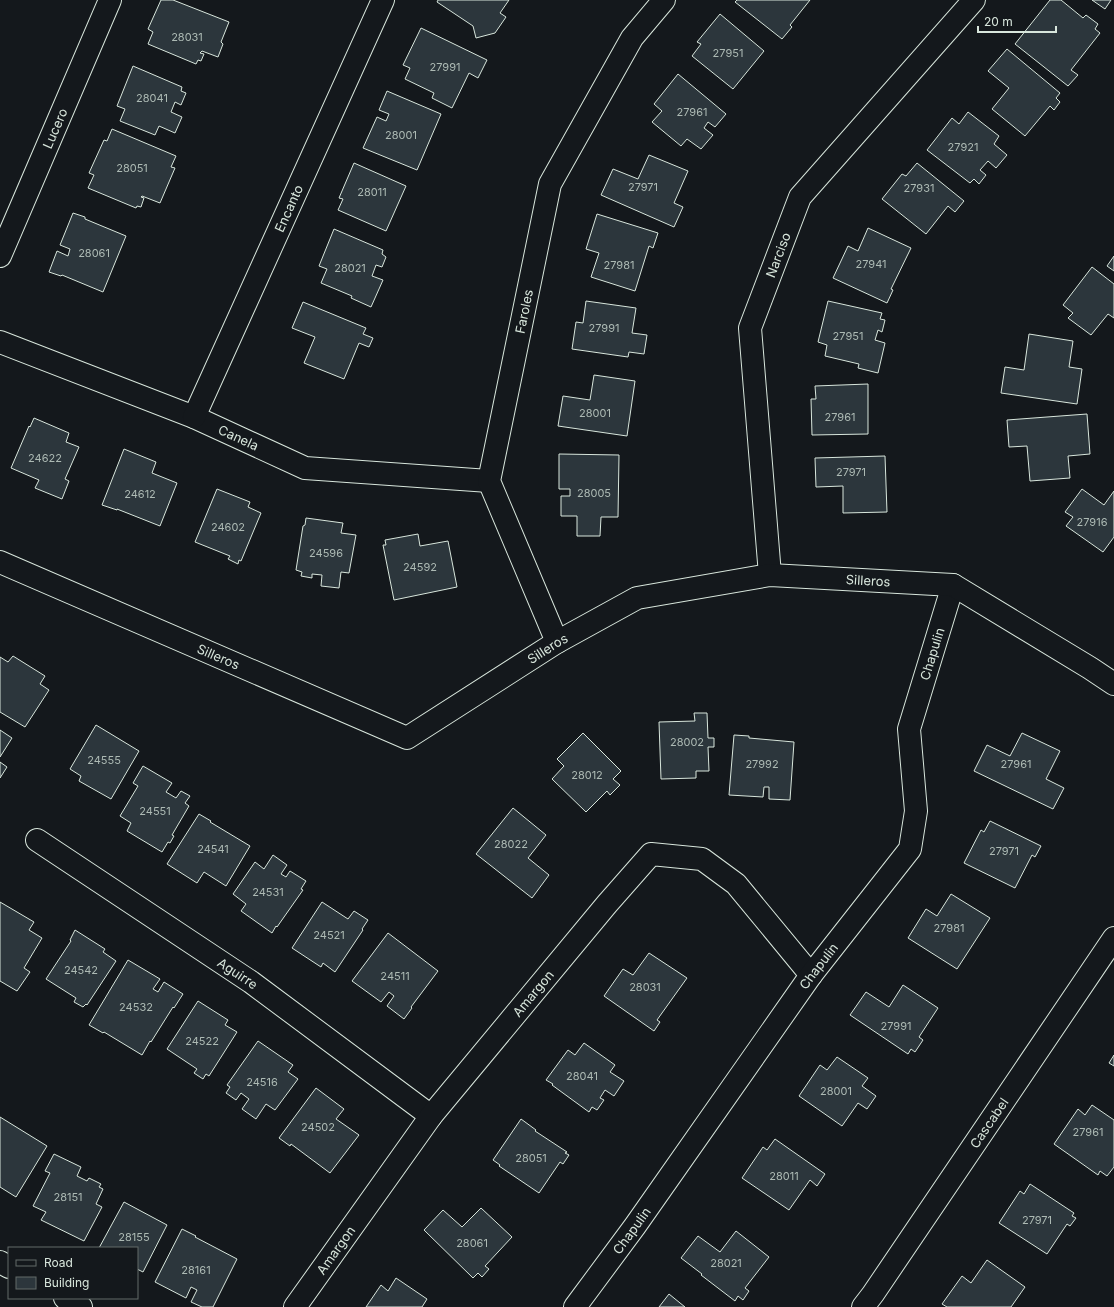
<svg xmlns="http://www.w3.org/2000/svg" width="1114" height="1307" font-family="Inter,sans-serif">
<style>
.building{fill:#2c363c;stroke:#d8e6dc}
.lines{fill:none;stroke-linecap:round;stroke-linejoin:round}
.minor-casing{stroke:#d8e6dc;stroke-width:24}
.tertiary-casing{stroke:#d8e6dc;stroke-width:24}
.minor{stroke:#14181c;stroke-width:22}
.tertiary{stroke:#14181c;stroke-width:22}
.labels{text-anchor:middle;stroke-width:3;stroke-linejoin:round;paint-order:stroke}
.number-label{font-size:11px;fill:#adbab4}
.street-label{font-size:13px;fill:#d8e6dc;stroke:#14181c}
</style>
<rect width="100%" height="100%" fill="#14181c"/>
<g class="building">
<polygon points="161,0 173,0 229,22 221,42 223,44 218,57 202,51 200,53 204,54 201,61 198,60 196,64 148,44 153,32 148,29"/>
<polygon points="438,0 509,0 500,13 506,17 495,33 476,38 473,26 437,2"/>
<polygon points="737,0 810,0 790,25 792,27 782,39 735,2"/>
<polygon points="1050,0 1061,0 1083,18 1086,15 1098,24 1095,29 1100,33 1071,70 1078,75 1068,86 1015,44"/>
<polygon points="1092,0 1111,0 1105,9"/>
<polygon points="720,14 764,51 733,89 692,56 701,44 697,42"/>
<polygon points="421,28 487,60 478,78 469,73 452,108 432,98 434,93 405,79 410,68 403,65"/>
<polygon points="1007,49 1060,93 1056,98 1060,102 1054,110 1050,106 1025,136 992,109 1009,88 988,71"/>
<polygon points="133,66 182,87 181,91 186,93 181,105 175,102 171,112 182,117 175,133 159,126 155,135 120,121 125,109 117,106"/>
<polygon points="678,74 726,114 715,127 708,122 704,128 713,135 701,149 687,139 681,146 652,122 662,111 654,104"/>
<polygon points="387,91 441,114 417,170 363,148 377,117 386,121 389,114 379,110"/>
<polygon points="968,112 999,136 994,144 1007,155 996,168 988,161 980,170 986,175 979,184 974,179 970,183 927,150 952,118 959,124"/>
<polygon points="112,129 176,156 171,167 175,168 160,203 142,196 141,197 144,198 141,207 137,206 136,208 88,188 94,175 89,173 104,140 107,141"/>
<polygon points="649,155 688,171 674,203 683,207 674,227 601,195 613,169 638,179"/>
<polygon points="354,163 406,186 386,231 338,210 343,199 339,198"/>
<polygon points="917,163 964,201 955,212 948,206 926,234 882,199 902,174 906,176"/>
<polygon points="73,213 85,217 85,219 126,236 103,292 62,275 61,276 49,272 57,251 68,256 70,249 60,245"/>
<polygon points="597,214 658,233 653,248 649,246 635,291 591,277 599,253 586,249"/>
<polygon points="868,228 911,248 891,289 893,290 887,303 833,278 848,246 858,251"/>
<polygon points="334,229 383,250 382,254 386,257 382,267 376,265 372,276 383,280 371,307 351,298 352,296 321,283 327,269 319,266"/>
<polygon points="1114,256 1114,271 1107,266"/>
<polygon points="1092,267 1114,284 1114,318 1108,314 1091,335 1068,318 1073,313 1063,305"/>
<polygon points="586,301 636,308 632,333 647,335 644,354 629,352 628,357 572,349 576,322 583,323"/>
<polygon points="828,301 882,313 880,319 885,320 882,332 878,330 875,340 885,343 878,373 858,368 859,364 825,356 827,345 818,342"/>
<polygon points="303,302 366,328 363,334 373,338 369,347 359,343 344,379 304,363 315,337 292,328"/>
<polygon points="1029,334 1073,341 1069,367 1082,369 1077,404 1001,393 1005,367 1024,370"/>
<polygon points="594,375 635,381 627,436 558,426 563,396 590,400"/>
<polygon points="868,384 868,434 812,435 811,399 816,399 815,386"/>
<polygon points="1087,414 1090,454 1068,456 1070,478 1030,481 1027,446 1009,447 1007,420"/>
<polygon points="34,418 69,433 66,442 79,447 65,479 69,481 62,499 35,488 39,480 11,468 29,426 30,427"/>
<polygon points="124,449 156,462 152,473 177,483 160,526 117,509 117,510 102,505"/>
<polygon points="559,454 619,455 618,517 601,517 600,536 577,536 577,516 561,516 561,496 570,496 570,489 559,489"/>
<polygon points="885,456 887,512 843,513 843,486 816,487 815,458"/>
<polygon points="217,489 250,502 248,507 261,513 241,561 239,560 238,564 228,559 230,556 195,542"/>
<polygon points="1082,489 1104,505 1114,491 1114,537 1103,552 1066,526 1073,517 1065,512"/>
<polygon points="306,518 343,523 341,533 356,535 349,573 341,572 339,588 321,586 322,575 312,574 312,578 301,576 302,572 296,570 303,526 305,525"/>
<polygon points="418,534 420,546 448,541 457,587 394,600 383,545 386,545 385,540"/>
<polygon points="13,656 45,676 40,684 49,690 25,727 0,712 0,657 8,662"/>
<polygon points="694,713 707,713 708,738 714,738 714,747 708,747 709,771 696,771 696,778 661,779 659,722 695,721"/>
<polygon points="96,725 139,751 111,799 79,781 81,776 70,769"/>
<polygon points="0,730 12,738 0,757"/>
<polygon points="583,733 621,771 613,779 620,785 610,795 607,791 586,812 552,779 564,766 557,759"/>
<polygon points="1022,733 1060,751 1046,779 1064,788 1053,809 974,771 987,745 1010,756"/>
<polygon points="734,735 749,736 749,738 794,742 790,800 769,799 769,787 764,787 763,797 729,795"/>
<polygon points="0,762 7,767 0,778"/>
<polygon points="143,766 172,783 166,792 176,798 181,791 190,796 185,803 189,806 172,835 174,836 170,843 168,842 162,852 127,831 131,823 120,816 138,786 133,783"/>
<polygon points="513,808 546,835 528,858 549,875 532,898 476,854"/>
<polygon points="199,814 211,821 210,822 250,846 226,886 204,872 197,883 167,864"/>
<polygon points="990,821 1041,846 1035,857 1032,855 1015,888 964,863 981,830 984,832"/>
<polygon points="273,855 287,865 281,874 286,877 290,871 306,881 301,889 303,890 277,927 276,926 272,933 241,911 246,904 233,894 255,862 264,869"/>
<polygon points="951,894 990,918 957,969 908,938 926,909 937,916"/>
<polygon points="0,902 34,922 29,930 42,938 24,968 30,972 17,991 0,981"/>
<polygon points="322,902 348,919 354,911 368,920 362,929 363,930 335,972 323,963 321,967 292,948"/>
<polygon points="75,930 105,949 103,952 116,961 87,1005 86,1004 83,1007 74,1002 76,998 46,979 71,941 70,940"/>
<polygon points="388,933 438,971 411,1007 412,1008 404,1019 387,1006 394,996 389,992 381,1002 352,981"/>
<polygon points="649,953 687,978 657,1020 660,1022 654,1031 604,996 623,969 633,975"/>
<polygon points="128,960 160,979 153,989 158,992 164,982 183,994 174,1008 173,1007 151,1042 150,1041 142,1055 104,1032 103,1033 89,1025"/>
<polygon points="903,985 938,1008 919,1037 923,1040 915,1052 911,1049 908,1054 850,1015 866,992 889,1007"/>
<polygon points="198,1001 228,1020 225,1025 237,1032 209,1076 206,1074 203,1079 194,1073 197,1069 167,1049"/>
<polygon points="258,1041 293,1065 288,1072 298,1079 275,1110 266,1104 256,1119 242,1109 249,1099 241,1093 236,1100 226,1093 230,1087 227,1085"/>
<polygon points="584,1043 615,1065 610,1072 624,1081 614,1096 605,1090 600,1098 604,1100 597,1110 592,1107 589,1112 552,1085 553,1084 546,1080 568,1050 575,1055"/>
<polygon points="1114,1055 1114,1066 1109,1063"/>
<polygon points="837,1057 868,1078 862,1086 876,1096 867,1109 858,1103 842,1126 799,1096 820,1065 827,1070"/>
<polygon points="316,1088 344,1109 336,1119 359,1135 330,1173 291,1144 290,1146 279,1138"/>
<polygon points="1092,1105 1114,1120 1114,1167 1107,1176 1100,1171 1098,1175 1054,1144 1078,1109 1085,1115"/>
<polygon points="0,1117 47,1146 16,1197 0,1187"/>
<polygon points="521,1119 536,1130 535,1131 567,1152 565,1153 569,1155 563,1164 560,1162 539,1193 499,1166 500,1165 493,1160"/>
<polygon points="775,1139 825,1174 817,1186 810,1180 789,1210 742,1178 763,1147 767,1150"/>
<polygon points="54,1154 81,1167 77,1176 87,1181 89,1178 101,1184 99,1187 103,1189 96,1204 102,1207 84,1241 41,1220 46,1212 33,1206 50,1173 45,1171"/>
<polygon points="1030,1184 1074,1213 1072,1216 1076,1218 1070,1226 1067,1224 1047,1254 999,1223 1020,1191 1024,1194"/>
<polygon points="124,1202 167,1225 143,1272 137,1269 137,1248 99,1248"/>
<polygon points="481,1208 512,1237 485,1266 489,1269 482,1277 478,1273 473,1278 424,1230 443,1210 462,1227"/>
<polygon points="182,1229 196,1236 195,1237 237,1259 213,1307 202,1307 191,1302 197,1290 191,1287 186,1298 155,1282"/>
<polygon points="736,1231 769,1257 745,1288 749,1291 743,1300 738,1296 735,1301 701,1275 702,1274 681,1258 698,1236 720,1252"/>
<polygon points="987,1260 1025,1287 1011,1307 947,1307 942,1304 962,1276 971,1283"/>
<polygon points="396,1278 427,1299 422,1307 366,1307 381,1285 388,1291"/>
<polygon points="669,1294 685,1307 659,1307"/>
</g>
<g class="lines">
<g class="minor-casing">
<g id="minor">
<path id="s1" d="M0,256l110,-256"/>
<path id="s2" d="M0,342l194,75 111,51 184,13"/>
<path id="s3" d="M194,417l189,-417"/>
<path id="s4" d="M770,575l-20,-247 50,-131 174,-197"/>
<path id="s5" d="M557,642l-68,-161 61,-297 82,-146 32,-38"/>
<path id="s6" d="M37,840l214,142 180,134"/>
<polyline points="0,1262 9,1267"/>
<polyline points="65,1298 81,1307"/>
<path id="s7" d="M295,1307l136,-191 176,-212 44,-50 51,5 34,25 75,91"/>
<path id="s8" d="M575,1307l60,-81 176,-251 99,-126 6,-38 -7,-82 44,-144"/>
<path id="s9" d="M863,1307l10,-13 241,-356"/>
</g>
</g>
<g class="tertiary-casing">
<g id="tertiary">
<path id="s10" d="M0,562l407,176 150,-96 80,-44 133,-23 183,10 137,83 24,16"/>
</g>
</g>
<use href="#minor" class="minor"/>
<use href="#tertiary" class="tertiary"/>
</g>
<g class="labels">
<g class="number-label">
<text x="187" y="41">28031</text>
<text x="728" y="57">27951</text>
<text x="445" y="71">27991</text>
<text x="152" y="102">28041</text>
<text x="692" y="116">27961</text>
<text x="401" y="139">28001</text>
<text x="963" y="151">27921</text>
<text x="132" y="172">28051</text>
<text x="643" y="191">27971</text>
<text x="919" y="192">27931</text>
<text x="372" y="196">28011</text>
<text x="94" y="257">28061</text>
<text x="871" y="268">27941</text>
<text x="619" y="269">27981</text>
<text x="350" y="272">28021</text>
<text x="604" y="332">27991</text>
<text x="848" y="340">27951</text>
<text x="595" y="417">28001</text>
<text x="840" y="421">27961</text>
<text x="45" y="462">24622</text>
<text x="851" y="476">27971</text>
<text x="594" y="497">28005</text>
<text x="140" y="498">24612</text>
<text x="1092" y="526">27916</text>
<text x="228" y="531">24602</text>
<text x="326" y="557">24596</text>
<text x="420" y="571">24592</text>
<text x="687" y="746">28002</text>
<text x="104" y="764">24555</text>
<text x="762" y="768">27992</text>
<text x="1016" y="768">27961</text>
<text x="587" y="779">28012</text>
<text x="155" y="815">24551</text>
<text x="511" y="848">28022</text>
<text x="213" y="853">24541</text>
<text x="1004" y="855">27971</text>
<text x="268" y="896">24531</text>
<text x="949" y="932">27981</text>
<text x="329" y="939">24521</text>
<text x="81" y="974">24542</text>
<text x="395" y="980">24511</text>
<text x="645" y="991">28031</text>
<text x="136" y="1011">24532</text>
<text x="896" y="1030">27991</text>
<text x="202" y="1045">24522</text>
<text x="582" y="1080">28041</text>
<text x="262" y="1086">24516</text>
<text x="836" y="1095">28001</text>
<text x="318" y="1131">24502</text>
<text x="1088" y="1136">27961</text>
<text x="531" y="1162">28051</text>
<text x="784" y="1180">28011</text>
<text x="68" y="1201">28151</text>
<text x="1037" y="1224">27971</text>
<text x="134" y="1241">28155</text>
<text x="472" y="1247">28061</text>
<text x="726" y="1267">28021</text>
<text x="196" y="1274">28161</text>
</g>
<g class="street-label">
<text dy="5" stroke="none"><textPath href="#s1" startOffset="139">Lucero</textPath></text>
<text dy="5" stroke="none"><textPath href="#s3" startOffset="229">Encanto</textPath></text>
<text dy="5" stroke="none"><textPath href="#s4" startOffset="326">Narciso</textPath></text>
<text dy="5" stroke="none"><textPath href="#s5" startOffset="348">Faroles</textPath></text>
<text dy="5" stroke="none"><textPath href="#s2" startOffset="257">Canela</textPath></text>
<text dy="5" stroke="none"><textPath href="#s10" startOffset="946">Silleros</textPath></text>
<text dy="5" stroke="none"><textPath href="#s10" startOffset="610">Silleros</textPath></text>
<text dy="5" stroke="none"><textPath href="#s8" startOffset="767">Chapulin</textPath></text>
<text dy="5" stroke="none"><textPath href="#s10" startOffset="238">Silleros</textPath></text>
<text dy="5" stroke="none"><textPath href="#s8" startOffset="419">Chapulin</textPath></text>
<text dy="5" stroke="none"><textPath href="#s6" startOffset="241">Aguirre</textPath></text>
<text dy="5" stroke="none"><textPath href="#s7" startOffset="394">Amargon</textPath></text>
<text dy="5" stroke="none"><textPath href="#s9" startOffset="223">Cascabel</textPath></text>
<text dy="5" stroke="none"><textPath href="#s8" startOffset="95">Chapulin</textPath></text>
<text dy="5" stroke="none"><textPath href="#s7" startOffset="70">Amargon</textPath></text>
</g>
</g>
<rect x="8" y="1247" width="130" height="52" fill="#14181c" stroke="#626a69"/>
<rect x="16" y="1260" width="20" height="6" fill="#14181c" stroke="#626a69"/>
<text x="44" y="1267" font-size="12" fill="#d8e6dc">Road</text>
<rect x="16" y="1277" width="20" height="12" fill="#2c363c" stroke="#626a69"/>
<text x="44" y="1287" font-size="12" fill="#d8e6dc">Building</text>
<path d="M978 26v6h78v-6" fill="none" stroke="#d8e6dc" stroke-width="2"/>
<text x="984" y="26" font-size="12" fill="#d8e6dc" stroke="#14181c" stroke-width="3" paint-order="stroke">20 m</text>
</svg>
